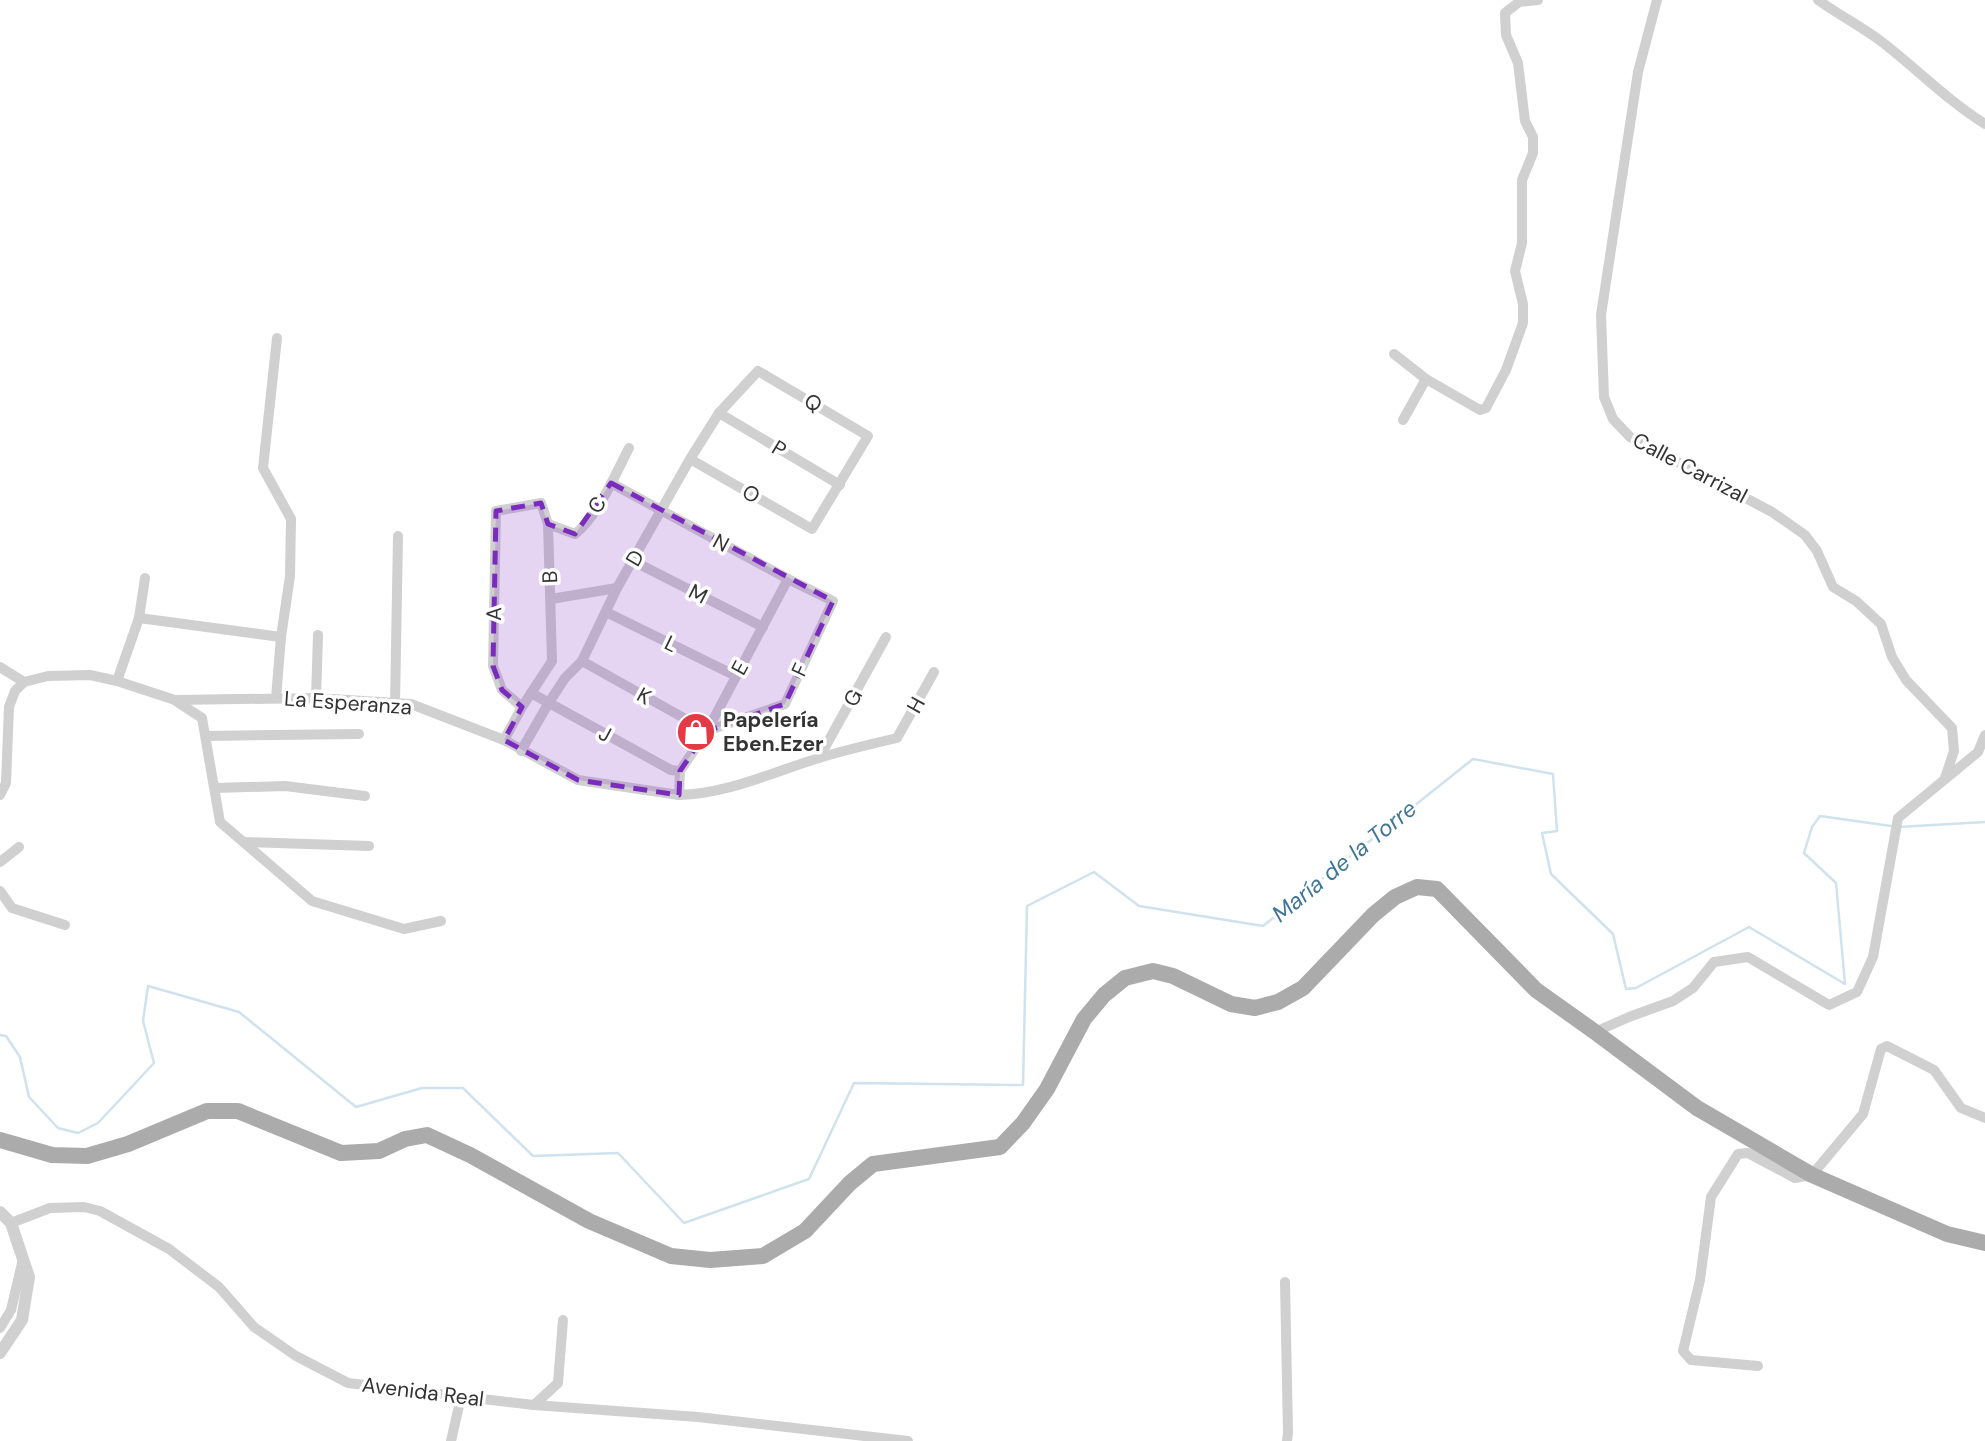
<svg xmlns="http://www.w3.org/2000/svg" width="1985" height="1441" font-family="'DM Sans',sans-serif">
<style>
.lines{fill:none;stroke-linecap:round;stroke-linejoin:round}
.stream{stroke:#cfe2ee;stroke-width:2.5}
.minor{stroke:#d0d0d0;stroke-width:10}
.tertiary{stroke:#d0d0d0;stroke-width:12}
.primary{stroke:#ababab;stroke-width:16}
.marked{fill:#7b2cbf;fill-opacity:0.2;stroke:#7b2cbf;stroke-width:5;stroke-dasharray:14 9;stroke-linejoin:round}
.labels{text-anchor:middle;stroke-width:7;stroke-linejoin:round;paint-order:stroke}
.street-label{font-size:21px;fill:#333;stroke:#fff}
.poi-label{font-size:21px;font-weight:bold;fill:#333;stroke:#fff;text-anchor:start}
.water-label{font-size:23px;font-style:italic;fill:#3f7597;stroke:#fff}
</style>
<rect width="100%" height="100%" fill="#fff"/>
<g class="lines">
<g class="stream">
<polyline points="1898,827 1985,822"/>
<polyline points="0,1035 6,1036 20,1057 29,1097 58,1128 78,1133 98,1123 154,1063 143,1021 148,986 239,1012 356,1107 422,1088 463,1088 533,1156 618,1153 684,1223 809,1179 854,1083 1023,1085 1027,906 1094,872 1139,906 1263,926 1473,759 1553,774 1557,831 1542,833 1551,874 1613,934 1626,989 1636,988 1749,927 1845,984 1836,883 1804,853 1812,827 1820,816 1891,826"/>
</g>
<g class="minor">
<polyline points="1657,0 1638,72 1601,315 1604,397 1613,419 1630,437 1772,512 1805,535 1817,551 1833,587 1856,601 1881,624 1892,657 1906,680 1952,728 1954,751 1945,778"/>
<path d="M1818,0c21,15 44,27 64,42 35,27 66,59 103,82"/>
<polyline points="1394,354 1426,379 1480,410 1486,408 1506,370 1523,323 1523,304 1515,271 1522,243 1522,180 1533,153 1533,137 1525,121 1518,63 1506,35 1505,13 1519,2 1538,0"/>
<polyline points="719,413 840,485"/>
<polyline points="1403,420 1426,379"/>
<path d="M548,524l27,10c23,-18 40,-59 54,-86"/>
<polyline points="633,561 763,627"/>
<polyline points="551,599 617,588"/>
<polyline points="606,612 736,676"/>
<polyline points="139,618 281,637"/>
<polyline points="582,661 707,731 785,704 833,601 788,579 611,483"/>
<polyline points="0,667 24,682"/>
<polyline points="117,681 139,618 145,578"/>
<polyline points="531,693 671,770 680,771"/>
<polyline points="276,698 281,637 290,576 291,519 263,468 277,338"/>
<polyline points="316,698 318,635"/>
<polyline points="176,701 202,718 220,822 312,901 404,929 441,921"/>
<polyline points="395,704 398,536"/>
<polyline points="206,736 359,734"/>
<polyline points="504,740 522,707 552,661 548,524 541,503 496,511 493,666 502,690 522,707"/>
<polyline points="521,751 548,704 565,678 582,661 617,588 690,459 719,413 758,371 868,436 812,529 690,459"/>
<polyline points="819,758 886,637"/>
<polyline points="215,788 285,786 365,796"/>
<path d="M0,795l6,-12 3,-76 6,-16 9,-9 24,-6 42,-1 27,6 58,19 141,-2 95,6 93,36 74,40 101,15c48,-1 94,-23 140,-37 26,-8 52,-14 78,-20l37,-66"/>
<polyline points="679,795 680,771 707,731 788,579"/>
<polyline points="244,842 369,846"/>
<polyline points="0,862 19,847"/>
<polyline points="0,891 12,908 65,925"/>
<polyline points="1595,1032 1629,1017 1673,1001 1693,988 1714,962 1748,957 1829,1005 1857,992 1873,957 1898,818 1978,752 1985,735"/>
<polyline points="11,1223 50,1208 84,1207 100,1211 169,1249 219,1287 254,1327 296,1356 348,1383 534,1405 698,1417 908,1441"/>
<polyline points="1285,1282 1288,1433 1287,1441"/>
<polyline points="0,1328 11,1310 23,1259"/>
<polyline points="1758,1366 1691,1360 1683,1351 1700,1280 1711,1197 1738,1154 1748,1153 1795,1178 1812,1175 1863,1114 1881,1049 1887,1046 1934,1070 1961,1108 1985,1118"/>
<polyline points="534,1405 558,1383 563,1320"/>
<polyline points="451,1441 461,1397"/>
</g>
<polyline class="tertiary" points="0,1212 11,1223 29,1277 22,1320 0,1353"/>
<polyline class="primary" points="0,1140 52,1155 87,1156 128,1144 207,1111 238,1111 341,1153 379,1151 405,1139 427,1135 470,1155 589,1221 671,1256 710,1260 763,1256 805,1231 850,1183 873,1164 1000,1147 1023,1123 1047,1089 1084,1019 1104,995 1125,978 1153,971 1173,976 1231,1004 1255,1008 1278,1002 1303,988 1373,915 1395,897 1417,887 1437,889 1536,990 1595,1032 1697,1108 1812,1175 1947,1234 1985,1243"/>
</g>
<path class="marked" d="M611,483l222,118 -48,103 -78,27 -27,40 -1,24 -101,-15 -74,-40 18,-33 -20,-17 -9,-24 3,-155 45,-8 7,21 27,10z"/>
<defs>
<g id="shop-disc" transform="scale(2.0125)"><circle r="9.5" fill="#e63946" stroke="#fff"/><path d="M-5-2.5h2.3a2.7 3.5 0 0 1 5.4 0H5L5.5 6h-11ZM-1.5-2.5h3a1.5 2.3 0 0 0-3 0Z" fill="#fff"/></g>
</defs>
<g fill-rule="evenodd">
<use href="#shop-disc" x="696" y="732"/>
</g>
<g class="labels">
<g class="street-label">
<text transform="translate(813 403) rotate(31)" y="7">Q</text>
<text transform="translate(779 449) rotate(31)" y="7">P</text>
<text transform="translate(1690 468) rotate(28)" y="7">Calle Carrizal</text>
<text transform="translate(751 494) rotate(30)" y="7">O</text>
<text transform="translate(597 505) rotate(-58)" y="7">C</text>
<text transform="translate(721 543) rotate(28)" y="7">N</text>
<text transform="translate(635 558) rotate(-60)" y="7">D</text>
<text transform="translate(550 577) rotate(-92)" y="7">B</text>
<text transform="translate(698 594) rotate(27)" y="7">M</text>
<text transform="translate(494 614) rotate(-89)" y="7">A</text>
<text transform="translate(671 644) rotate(26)" y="7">L</text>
<text transform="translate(740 668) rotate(-61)" y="7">E</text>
<text transform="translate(800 670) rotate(-65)" y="7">F</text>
<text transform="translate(644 696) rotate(29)" y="7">K</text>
<text transform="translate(853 698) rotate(-61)" y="7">G</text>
<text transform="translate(348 703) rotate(4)" y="7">La Esperanza</text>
<text transform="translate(916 705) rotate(-61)" y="7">H</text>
<text transform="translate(605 734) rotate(28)" y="7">J</text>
<text transform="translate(423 1392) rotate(7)" y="7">Avenida Real</text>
</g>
<g class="poi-label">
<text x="723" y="727">Papelería<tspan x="723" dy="24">Eben.Ezer</tspan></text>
</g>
<g class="water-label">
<text transform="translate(1344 861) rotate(-39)" y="8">María de la Torre</text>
</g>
</g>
</svg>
